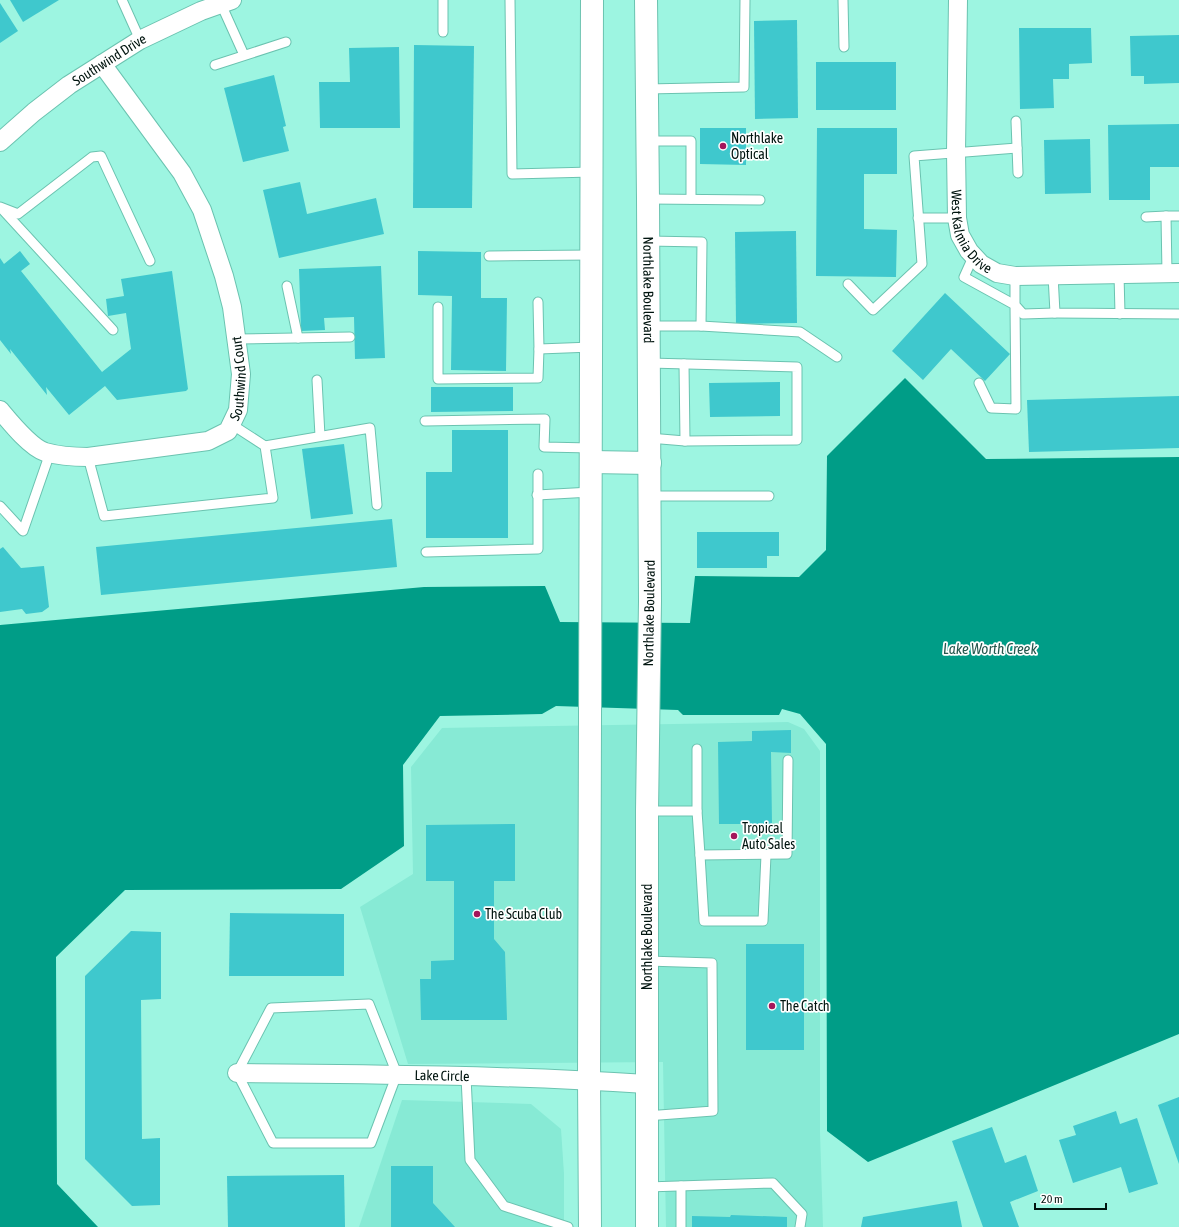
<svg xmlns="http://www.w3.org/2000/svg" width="1179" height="1227" font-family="'Asap Condensed',sans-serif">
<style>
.built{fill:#87ead5}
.water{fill:#009d87}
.building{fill:#3fc8cd}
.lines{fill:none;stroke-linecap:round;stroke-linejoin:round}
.service-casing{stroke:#6bc3b0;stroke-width:11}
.minor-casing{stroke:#6bc3b0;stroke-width:20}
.secondary-casing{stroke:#6bc3b0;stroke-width:24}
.service{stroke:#fff;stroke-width:9}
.minor{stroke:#fff;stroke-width:18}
.secondary{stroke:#fff;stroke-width:22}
.poi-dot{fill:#a4165b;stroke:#fff;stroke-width:1.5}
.labels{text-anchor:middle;stroke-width:3.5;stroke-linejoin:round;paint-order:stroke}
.street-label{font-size:14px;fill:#00140f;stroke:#fff}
.poi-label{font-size:14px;fill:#00140f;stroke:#fff;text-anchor:start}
.water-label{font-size:15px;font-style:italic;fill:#24574d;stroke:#fff}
</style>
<rect width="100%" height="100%" fill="#9df5e1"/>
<g class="built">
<polygon points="788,722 804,729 820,751 820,1132 823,1227 666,1227 663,1062 408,1064 360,907 413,874 411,767 442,728"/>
<polygon points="402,1100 531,1104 561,1129 564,1174 564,1227 359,1227"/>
</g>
<polygon class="water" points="905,378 986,459 1179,457 1179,1034 868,1162 827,1131 826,744 800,714 782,709 779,715 683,715 678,710 556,706 542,714 440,716 403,765 404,846 341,889 125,890 56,957 57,1184 98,1227 0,1227 0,625 424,587 545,586 560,622 690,623 695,576 799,577 826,550 827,456"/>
<g class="building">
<polygon points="10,0 59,0 23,22"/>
<polygon points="0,3 18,31 0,43"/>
<polygon points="797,20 798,118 755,119 754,21"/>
<polygon points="1019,28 1091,28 1092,63 1069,64 1069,79 1053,79 1054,108 1020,109"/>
<polygon points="1179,35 1179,83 1144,84 1144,76 1131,76 1130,36"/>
<polygon points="414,45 474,46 472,208 413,208"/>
<polygon points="399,47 400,128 320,128 319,82 350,82 349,48"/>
<rect x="816" y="62" width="80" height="48"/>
<polygon points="274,75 286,126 283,127 289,151 243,162 224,88"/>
<polygon points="1179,124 1179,167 1150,167 1150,200 1109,200 1108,125"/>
<polygon points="700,128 746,128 746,165 700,164"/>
<polygon points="817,128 897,128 897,174 864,174 864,229 897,230 896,277 816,276"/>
<polygon points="1090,139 1091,193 1045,194 1044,140"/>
<polygon points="300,182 307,214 376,198 384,234 279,258 263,190"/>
<polygon points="796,231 797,323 736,324 735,232"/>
<polygon points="20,251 30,264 21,271 102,372 131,349 126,313 108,316 106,299 124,296 121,279 172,271 188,389 186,391 117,400 105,386 69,415 46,387 47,395 10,349 11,354 0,340 0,258 4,264"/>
<polygon points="418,251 481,252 481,298 507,298 506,371 451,370 452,296 418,295"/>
<polygon points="381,266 385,358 355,359 354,317 324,318 325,330 301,331 299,269"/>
<polygon points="945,293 1010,354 985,381 951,349 923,380 892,351"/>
<polygon points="780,382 780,416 710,417 709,383"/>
<polygon points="431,387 513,387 513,411 431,412"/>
<polygon points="1179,396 1179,448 1029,452 1027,400"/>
<polygon points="452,430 508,430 508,538 426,538 426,472 452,472"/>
<polygon points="344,444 353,514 311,519 302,449"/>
<polygon points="392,519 397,567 101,595 96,547"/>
<polygon points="697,532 779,532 779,556 767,556 767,568 697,568"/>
<polygon points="3,547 21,568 44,566 49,607 42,612 26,614 22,609 0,612 0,549"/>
<polygon points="791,730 791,753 771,752 772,824 719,824 718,742 752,741 752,731"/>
<polygon points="515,824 515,881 494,881 494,939 505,952 507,1020 421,1020 420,979 431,979 431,961 454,960 454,881 426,881 426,825"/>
<polygon points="230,913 344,914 344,976 229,976"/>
<polygon points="131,931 161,932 161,999 141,1000 142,1139 160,1138 160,1205 132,1206 85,1159 85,976"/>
<rect x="746" y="944" width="58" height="106"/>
<polygon points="1179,1097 1179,1164 1158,1105"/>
<polygon points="1116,1111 1120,1124 1137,1118 1158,1184 1129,1193 1121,1167 1073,1183 1059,1140 1076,1135 1073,1126"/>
<polygon points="992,1127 1005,1163 1026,1155 1038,1191 1010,1202 1019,1227 983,1227 952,1141"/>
<polygon points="391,1166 433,1166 433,1203 455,1227 391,1227"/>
<polygon points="344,1175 345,1227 228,1227 227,1176"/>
<polygon points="957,1201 962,1227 861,1227 863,1217"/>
<polygon points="731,1215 787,1217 787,1227 692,1227 692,1216 730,1217"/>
</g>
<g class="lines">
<g class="service-casing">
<g id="service">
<polyline points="122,0 140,40"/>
<polyline points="510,0 512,174 592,172"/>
<polyline points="843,0 844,47"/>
<polyline points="221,4 244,55"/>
<polyline points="443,32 443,0"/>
<polyline points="215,65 286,42"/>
<polyline points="647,89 744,87 745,0"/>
<polyline points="1016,121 1018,173"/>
<polyline points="648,141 691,141 691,199"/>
<polyline points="648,199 760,200"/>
<polyline points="0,207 18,214 92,157 101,156 150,261"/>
<polyline points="2,209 113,330"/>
<polyline points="1146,217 1166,216"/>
<polyline points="918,218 957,218"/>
<polyline points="648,241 702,242 701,326 649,326"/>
<polyline points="489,256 592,255"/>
<polyline points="973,257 964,277 1015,305 1016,409 991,408 979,383"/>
<polyline points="1167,273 1166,216 1179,216"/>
<polyline points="1119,274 1120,314"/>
<polyline points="1053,275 1055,313 1179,314"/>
<polyline points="1015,276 1015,305 1023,314 1055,313"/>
<polyline points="848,284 873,310 922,264 914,156 1017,148"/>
<polyline points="287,286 298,338"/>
<polyline points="438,307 438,379 538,378 539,349 538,302"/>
<polyline points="701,326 800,332 837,357"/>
<polyline points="236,339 350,337"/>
<polyline points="539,349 592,347"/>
<polyline points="649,363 797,367 797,440 685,441 649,438"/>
<polyline points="684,364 685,441"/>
<polyline points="317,380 320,436"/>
<polyline points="425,421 545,419 544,447 591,448"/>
<polyline points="265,446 370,428 377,505"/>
<polyline points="88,457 104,516 273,498 265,446 231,424"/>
<polyline points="537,495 591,492"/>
<polyline points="650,496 769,496"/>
<polyline points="0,506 23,531 50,453"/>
<polyline points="426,552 538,549 538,474"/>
<polyline points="647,811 697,811 697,749"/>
<polyline points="697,811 700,855 787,854 788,760"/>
<polyline points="700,855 704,921 763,921 766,855"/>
<polygon points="369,1004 397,1074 371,1143 273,1143 237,1073 271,1008"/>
<polyline points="466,1077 470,1160 504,1206 568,1227"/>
<polyline points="646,1116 713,1111 712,963 647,961"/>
<polyline points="681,1186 681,1227"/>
<polyline points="647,1187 773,1183 802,1214 800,1227"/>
</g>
</g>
<g class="minor-casing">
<g id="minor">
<path id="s1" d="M958,0l-2,152 1,66 3,17 9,16 12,13 16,9 18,3 164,-3"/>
<path id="s2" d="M0,142l34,-30 35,-27 71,-45 61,-29 31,-11"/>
<path id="s3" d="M0,410c10,12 30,37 45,42 14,4 29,5 43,5l120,-16 20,-10 10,-21 3,-36 -9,-67 -8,-31 -22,-66 -20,-37 -80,-109"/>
<path id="s4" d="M237,1073c137,1 273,2 409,11"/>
</g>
</g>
<g class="secondary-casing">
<g id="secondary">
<path id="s5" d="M646,0l2,199 2,402 -3,210v416"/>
<polyline points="591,462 650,463"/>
<polyline points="590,1227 589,1080 592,0"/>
</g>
</g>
<use href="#service" class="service"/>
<use href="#minor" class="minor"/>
<use href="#secondary" class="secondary"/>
</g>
<g class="poi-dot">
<circle cx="723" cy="146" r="4"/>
<circle cx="734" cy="836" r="4"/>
<circle cx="477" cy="914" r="4"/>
<circle cx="772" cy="1006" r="4"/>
</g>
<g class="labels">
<g class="street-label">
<text dy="5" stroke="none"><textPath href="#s2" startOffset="137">Southwind Drive</textPath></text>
<text dy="5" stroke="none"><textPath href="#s1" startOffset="236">West Kalmia Drive</textPath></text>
<text dy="5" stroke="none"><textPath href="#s5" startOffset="290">Northlake Boulevard</textPath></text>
<text dy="5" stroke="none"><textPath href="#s3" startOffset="304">Southwind Court</textPath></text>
<text transform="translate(649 613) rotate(-89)" y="5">Northlake Boulevard</text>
<text transform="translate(647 937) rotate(-90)" y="5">Northlake Boulevard</text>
<text dy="5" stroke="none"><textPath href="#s4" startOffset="205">Lake Circle</textPath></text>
</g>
<g class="poi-label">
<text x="731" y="143">Northlake<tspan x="731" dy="16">Optical</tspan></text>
<text x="742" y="833">Tropical<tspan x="742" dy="16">Auto Sales</tspan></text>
<text x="485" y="919">The Scuba Club</text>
<text x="780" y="1011">The Catch</text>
</g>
<g class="water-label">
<text x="990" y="654">Lake Worth Creek</text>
</g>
</g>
<path d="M1035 1203v6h71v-6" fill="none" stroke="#00140f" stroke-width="2"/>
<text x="1041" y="1203" font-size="12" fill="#00140f" stroke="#ffffff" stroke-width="3" paint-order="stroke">20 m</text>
</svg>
